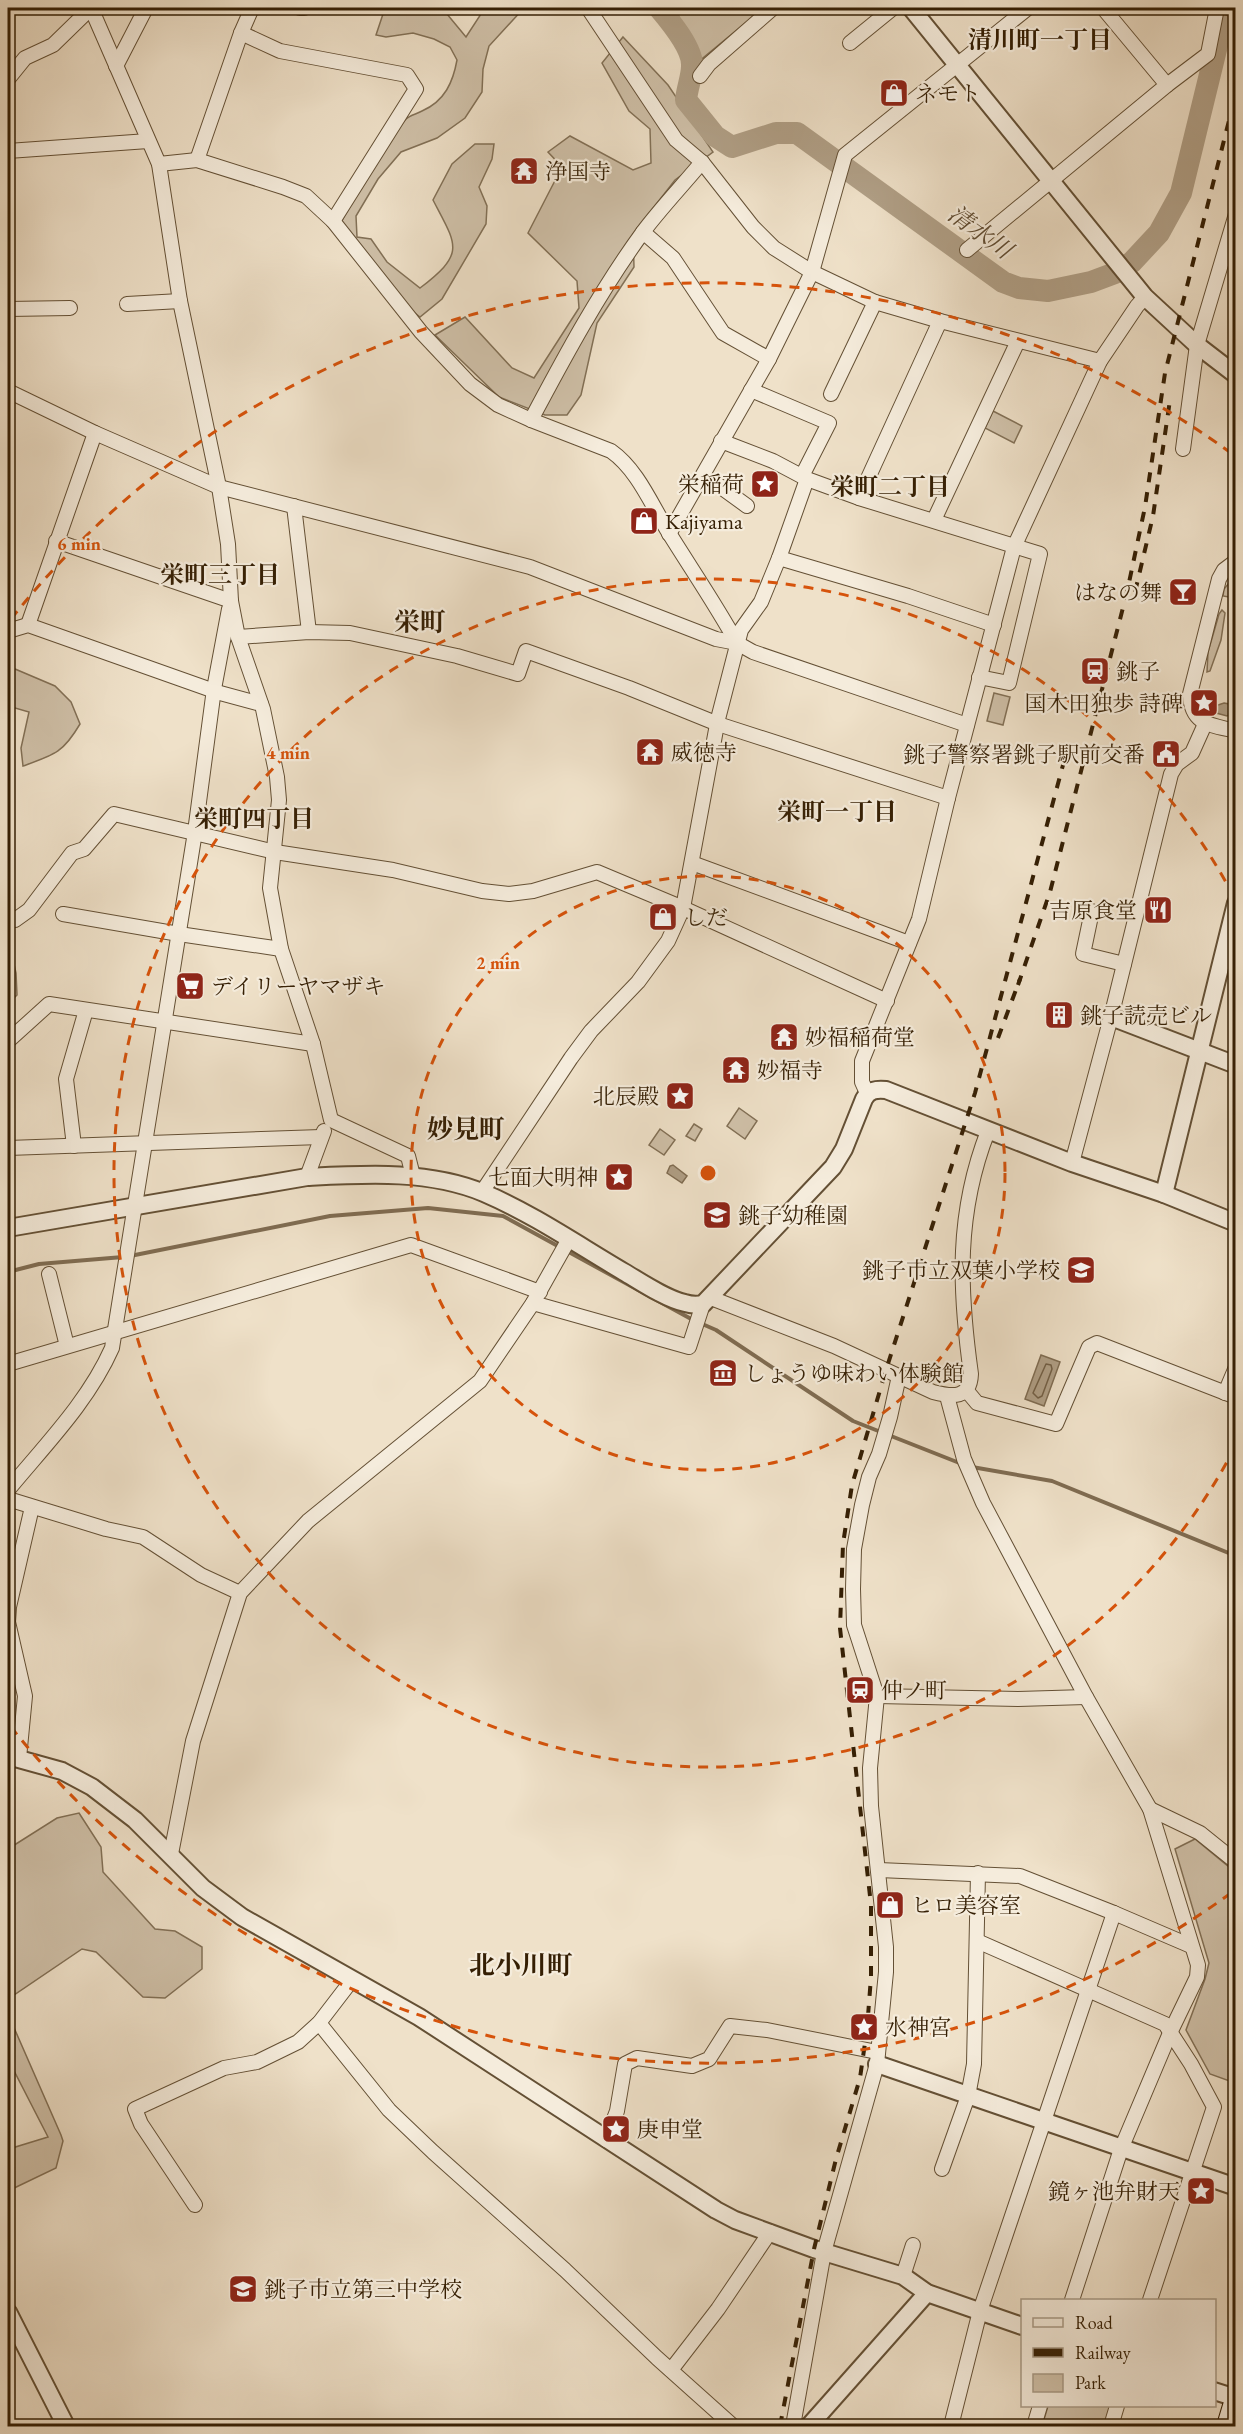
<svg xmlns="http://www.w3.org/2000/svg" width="1243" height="2434" font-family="'EB Garamond','Noto Serif JP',serif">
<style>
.green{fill:#cfc0a8;stroke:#827056;stroke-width:1.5}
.water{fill:#b09f86;stroke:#7f6c52;stroke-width:1.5}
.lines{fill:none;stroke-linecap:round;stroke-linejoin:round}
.shore{stroke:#725f45;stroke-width:1.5}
.stream{stroke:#7f6c52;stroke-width:4}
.river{stroke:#b09f86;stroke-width:22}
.minor-casing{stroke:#645035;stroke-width:16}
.tertiary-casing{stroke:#645035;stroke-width:20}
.secondary-casing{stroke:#351f04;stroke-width:22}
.minor{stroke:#f5ecdc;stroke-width:14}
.tertiary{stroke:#f5ecdc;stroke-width:16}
.secondary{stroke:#f5ecdc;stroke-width:20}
.rail{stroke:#351f04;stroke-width:4;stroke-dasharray:10 10;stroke-linecap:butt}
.ring{fill:none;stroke:#d6530b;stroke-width:3;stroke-dasharray:10 8}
.labels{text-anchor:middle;stroke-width:4.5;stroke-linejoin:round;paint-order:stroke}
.poi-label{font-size:22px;fill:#351f04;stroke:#f5ecdc;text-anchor:start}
.neighbourhood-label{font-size:24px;font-weight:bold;fill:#351f04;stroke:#f5ecdc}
.water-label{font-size:24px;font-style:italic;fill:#604c32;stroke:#f5ecdc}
.quarter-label{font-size:26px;font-weight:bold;fill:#351f04;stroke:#f5ecdc}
.centre{fill:#d6530b;stroke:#f5ecdc;stroke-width:3}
.ring-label{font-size:18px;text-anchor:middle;font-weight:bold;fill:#d6530b;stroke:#f5ecdc;stroke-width:4.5;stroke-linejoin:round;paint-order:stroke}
</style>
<rect width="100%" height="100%" fill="#efe1c9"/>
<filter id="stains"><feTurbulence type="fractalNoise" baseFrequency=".00333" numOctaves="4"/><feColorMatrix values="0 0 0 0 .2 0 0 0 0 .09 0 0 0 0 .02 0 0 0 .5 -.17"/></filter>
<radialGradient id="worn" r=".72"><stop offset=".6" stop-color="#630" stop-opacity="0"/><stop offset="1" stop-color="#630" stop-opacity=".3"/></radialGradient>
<g class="green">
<path d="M385,8h57l24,29 15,-23 1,-6h42l-35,38 -6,23 -1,23 -17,26 -28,20 -36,14 -23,27 -22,37 1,21 14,2 16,23 33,26c46,-35 37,-42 13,-88l19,-36 23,-20h19l-2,15 -13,28 8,19 -1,18 -44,75 -22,18 -13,-10 -66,-85c20,-34 38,-73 65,-103 4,-4 11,-5 16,-8 23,-10 31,-29 35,-51l-7,-13 -16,-8 -21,-6 -27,4 -10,-2z"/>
<polygon points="675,8 759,8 761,10 698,62"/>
<polygon points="623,37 668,85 713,152 675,180 633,234 634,267 597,323 581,395 567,415 545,415 499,397 435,335 465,317 512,368 534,378 579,308 577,281 528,233 562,167 548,152 570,136 633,170 651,163 650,129 629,111 602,63"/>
<polygon points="993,411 1022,426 1014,443 985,428"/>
<polygon points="1235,582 1235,598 1223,596 1224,589 1229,583"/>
<polygon points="1222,610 1225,613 1221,640 1210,671 1207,672 1208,652 1219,614"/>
<path d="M8,666l47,20 16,16 9,22c-17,29 -26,31 -57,42l-2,-18 8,-36 -21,-6z"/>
<polygon points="994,693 1010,697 1003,725 987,721"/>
<polygon points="8,938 16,973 17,995 8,1004"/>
<polygon points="739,1108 757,1121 745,1139 727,1126"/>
<polygon points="694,1124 702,1129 695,1141 686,1136"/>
<polygon points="660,1129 675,1140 664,1155 649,1145"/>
<polygon points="79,1813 101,1847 103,1872 155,1929 175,1931 202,1947 202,1969 165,1998 143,1997 96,1952 82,1949 8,1999 8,1849 57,1818"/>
<polygon points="1195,1839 1235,1872 1235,2083 1210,2074 1186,2030 1205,1979 1209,1963 1175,1849"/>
<polygon points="8,2014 61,2135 63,2141 56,2168 8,2191 8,2142 12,2148 48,2137 8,2059"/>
<polygon points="1048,2406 1111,2406 1105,2426 1042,2426"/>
</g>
<g class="water">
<polygon points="1224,703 1229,704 1230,714 1227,716 1216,713 1209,708"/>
<polygon points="673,1165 687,1176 682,1183 667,1173 670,1166"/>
<polygon points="1041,1355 1060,1362 1044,1406 1025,1399"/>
</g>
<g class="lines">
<polygon class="shore" points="1046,1364 1051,1365 1052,1369 1042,1396 1038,1398 1033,1393"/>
<g class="stream">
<polyline points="130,1256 330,1216 428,1208 503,1216 693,1320"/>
<polyline points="8,1272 39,1264 123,1257"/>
<polyline points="700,1323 716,1330 853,1421 962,1464"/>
<polyline points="972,1467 1052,1481 1236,1556"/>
</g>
<path class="river" d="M659,8c11,13 34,41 33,58 0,11 -5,22 -6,34l29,36 17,11 44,-14h21l206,149 16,6 29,3 43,-9 24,-9 17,-11 27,-29 22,-40 41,-168"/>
<g class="minor-casing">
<g id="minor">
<polyline points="91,8 159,164 180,301 219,487 228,544 231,601 238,637 263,709 277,777 279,800 270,888 281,949 313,1044 331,1120 408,1156 413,1176"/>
<polyline points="300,8 304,8"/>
<polyline points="588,8 676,140 702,162 753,227 774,248 812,272 875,302 940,321 1100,361"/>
<polyline points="1229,8 1236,9"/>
<polyline points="241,33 280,51 407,75 416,89 333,221"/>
<polyline points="850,43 893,8"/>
<polyline points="116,66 146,8"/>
<polyline points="700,76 709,64 773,8"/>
<polyline points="8,79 25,58 53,45 91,8"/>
<polyline points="1167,85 1208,54 1217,8"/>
<polyline points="8,151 148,141"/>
<polyline points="197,160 241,33 252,8"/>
<path d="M159,164l38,-4 86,27 23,9 27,25 88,111 49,52 28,21 33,15 80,31c27,19 41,55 58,82 23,37 47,72 68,110"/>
<polyline points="643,232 673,258 723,333 769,359"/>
<polyline points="967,250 1167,85 1103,8"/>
<polyline points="127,304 180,301"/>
<polyline points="8,309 70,308"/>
<polyline points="751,390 829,423 802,476"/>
<polyline points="8,391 95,433 219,487 530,567 716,639 737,643 753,652 967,725"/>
<polyline points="831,394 875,302"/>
<path d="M531,420c34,-64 69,-129 112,-188 18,-24 40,-47 59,-70"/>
<polyline points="721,441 773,461 807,479 859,498 1040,554 1009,683 979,677"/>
<polyline points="1183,449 1197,345 1236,214"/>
<polyline points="702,478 714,482 747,506"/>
<polyline points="859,498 940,321"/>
<polyline points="294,506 309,632"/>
<polyline points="934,520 1018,341"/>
<polyline points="669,534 769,359 812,272 845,155 1028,8"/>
<polyline points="56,541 231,601"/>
<polyline points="779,558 908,596 994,625"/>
<path d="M1236,561l-12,9 -5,9 -29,115c1,31 21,31 46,37"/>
<polyline points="28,625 95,433"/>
<polyline points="8,631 28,625 220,693 261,704"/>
<polyline points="238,637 309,632 350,633 457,656 518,674 526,651 629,688 718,724 948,798"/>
<polyline points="692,863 909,943"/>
<polyline points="1092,911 1083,954 1124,964"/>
<polyline points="63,914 179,934 281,949"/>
<polyline points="8,916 15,920 29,910 72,853 84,849 114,814 275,852 393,870 482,891 509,894 533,891 597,872 683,908 887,1001"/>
<polyline points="8,1041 49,1004 313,1044"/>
<polyline points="867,1093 862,1082 862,1061 919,919 948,798 1014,547 1100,361 1137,306 1145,297"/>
<polyline points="74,1146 66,1079 86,1010"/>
<polyline points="8,1148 321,1137"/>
<polyline points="1072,1163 1111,1017 1171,774 1177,764 1192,753 1205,724"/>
<polyline points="307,1177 324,1131"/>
<polyline points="482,1192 571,1058 591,1031 638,982 668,941 683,908 718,719 741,630 761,602 779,558 807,479"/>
<polyline points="49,1274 67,1346"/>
<path d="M711,1298l123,48 99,46c20,5 37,7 38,-18 -12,-86 -15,-161 17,-243"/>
<polyline points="533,1303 689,1347 703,1304"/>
<polyline points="8,1364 411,1245 540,1292"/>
<polyline points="967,1391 977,1403 1056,1424 1089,1347 1097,1343 1236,1397"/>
<polyline points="1225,1393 1236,1367"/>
<polyline points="947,1396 964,1459 983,1503 1086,1697 1150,1809 1198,1965 1197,1977 1170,2033 1121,2149 1072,2300"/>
<path d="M8,1490c37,-45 80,-88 104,-142l83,-516 19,-143 15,-80"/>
<polyline points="8,1499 106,1529 143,1537 201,1575 240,1593"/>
<polyline points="877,1696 1018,1699 1086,1697"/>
<polyline points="19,1758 25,1696 8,1622 9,1607 32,1507"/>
<polyline points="1150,1809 1200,1833 1236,1862"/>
<polyline points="171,1854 193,1741 240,1593 308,1521 480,1381 533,1303 569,1239"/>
<polyline points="879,1870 1020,1876 1114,1913 1191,1946"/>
<polyline points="977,1941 1165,2024 1191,2064 1214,2107 1150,2300"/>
<polyline points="319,2023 389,2110 433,2152 565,2270 657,2358 733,2426"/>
<polyline points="606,2140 617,2111 625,2064 637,2058 692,2066 709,2059 730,2026 767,2030 877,2052"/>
<polyline points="942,2169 968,2096 974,2064 978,1873"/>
<polyline points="195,2205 141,2124 135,2109 224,2068 257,2062 298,2042 319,2023 352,1980"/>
<polyline points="903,2276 913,2245"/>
<polyline points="671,2370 718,2309 770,2232"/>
<polyline points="793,2426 824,2252 877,2064 886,1972 886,1947 871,1806 870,1768 877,1696 854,1625 853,1589 854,1549 862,1505 869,1477 879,1454 890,1417 899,1376"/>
<polyline points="951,2426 980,2311 1114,1913"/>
<polyline points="1034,2426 1040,2406"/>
<polyline points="1111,2426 1117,2406"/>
</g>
</g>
<g class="tertiary-casing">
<g id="tertiary">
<polyline points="911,8 1145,297 1197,345 1236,375"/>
<polyline points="1111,1017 1236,1065"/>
<polyline points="1164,1194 1236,903"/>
<path d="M8,1228l299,-51c59,-3 122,-7 177,16 49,21 94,52 140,79 17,10 42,27 61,31 6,2 12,2 18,1l130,-137 11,-18 20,-50c5,-9 12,-10 22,-9l186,73 92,31 72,29"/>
<polyline points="8,1756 62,1771 92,1787 135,1820 203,1888 242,1917 419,2017 716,2210 735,2220 814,2249 903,2276 927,2293 1022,2326"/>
<polyline points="877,2064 1236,2187"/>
<polyline points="8,2312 66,2426"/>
<polyline points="1214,2391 1236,2398"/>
<polyline points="809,2426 927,2293"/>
</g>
</g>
<g class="secondary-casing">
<polyline id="secondary" points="1227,2426 1236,2396"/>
</g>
<use href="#minor" class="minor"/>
<use href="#tertiary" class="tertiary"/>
<use href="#secondary" class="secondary"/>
<g class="rail">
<polyline points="1135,592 1153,516 1170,400"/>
<polyline points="1018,985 1050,892 1127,592 1145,507 1165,373 1236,93"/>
<polyline points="998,1038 1020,979"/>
<polyline points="780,2426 814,2249 836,2159 860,2078 867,2029 871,1977 871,1905 840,1628 843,1544 852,1485 886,1370 975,1093 1063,765"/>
</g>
</g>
<g class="ring">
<circle cx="708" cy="1173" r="297"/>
<path d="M1235 1447A594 594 0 1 1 1235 899"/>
<path d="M1231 1893A890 890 0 0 1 11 1727M11 619A890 890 0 0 1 1231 453"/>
</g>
<defs>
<g id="shop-square" transform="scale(1.5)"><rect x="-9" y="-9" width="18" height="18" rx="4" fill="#8f2418" stroke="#f5ecdc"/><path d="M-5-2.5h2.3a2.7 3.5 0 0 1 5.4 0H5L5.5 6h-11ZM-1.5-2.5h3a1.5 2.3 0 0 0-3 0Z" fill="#fff"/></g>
<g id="temple-square" transform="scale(1.5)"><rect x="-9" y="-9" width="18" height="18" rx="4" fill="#8f2418" stroke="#f5ecdc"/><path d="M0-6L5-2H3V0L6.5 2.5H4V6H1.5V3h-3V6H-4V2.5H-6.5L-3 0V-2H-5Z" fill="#fff"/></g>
<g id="sight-square" transform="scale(1.5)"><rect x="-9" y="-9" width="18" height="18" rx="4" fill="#8f2418" stroke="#f5ecdc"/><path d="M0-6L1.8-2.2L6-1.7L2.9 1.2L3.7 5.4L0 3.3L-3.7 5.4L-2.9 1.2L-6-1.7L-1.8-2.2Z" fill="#fff"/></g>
<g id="bar-square" transform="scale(1.5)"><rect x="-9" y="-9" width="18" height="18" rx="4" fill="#8f2418" stroke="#f5ecdc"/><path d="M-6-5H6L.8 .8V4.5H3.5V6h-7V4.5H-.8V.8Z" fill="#fff"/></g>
<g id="station-square" transform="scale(1.5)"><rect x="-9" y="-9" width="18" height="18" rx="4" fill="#8f2418" stroke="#f5ecdc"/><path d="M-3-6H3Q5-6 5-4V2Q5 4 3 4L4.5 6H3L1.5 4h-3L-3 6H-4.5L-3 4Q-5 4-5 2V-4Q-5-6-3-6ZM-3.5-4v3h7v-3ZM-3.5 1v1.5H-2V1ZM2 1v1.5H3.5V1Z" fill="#fff"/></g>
<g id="civic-square" transform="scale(1.5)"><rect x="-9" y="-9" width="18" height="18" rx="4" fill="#8f2418" stroke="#f5ecdc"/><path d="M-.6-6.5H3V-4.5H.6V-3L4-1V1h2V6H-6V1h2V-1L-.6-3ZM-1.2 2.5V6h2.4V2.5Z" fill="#fff"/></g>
<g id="restaurant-square" transform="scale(1.5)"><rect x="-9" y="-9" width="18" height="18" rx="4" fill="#8f2418" stroke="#f5ecdc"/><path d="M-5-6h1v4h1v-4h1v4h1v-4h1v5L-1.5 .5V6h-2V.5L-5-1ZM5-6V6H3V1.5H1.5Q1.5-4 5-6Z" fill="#fff"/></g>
<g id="supermarket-square" transform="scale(1.5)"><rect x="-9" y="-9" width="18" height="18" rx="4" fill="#8f2418" stroke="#f5ecdc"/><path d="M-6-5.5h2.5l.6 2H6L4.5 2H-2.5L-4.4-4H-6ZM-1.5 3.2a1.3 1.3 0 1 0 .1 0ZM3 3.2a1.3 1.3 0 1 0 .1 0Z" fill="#fff"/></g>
<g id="building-square" transform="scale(1.5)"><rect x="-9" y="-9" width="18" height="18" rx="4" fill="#8f2418" stroke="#f5ecdc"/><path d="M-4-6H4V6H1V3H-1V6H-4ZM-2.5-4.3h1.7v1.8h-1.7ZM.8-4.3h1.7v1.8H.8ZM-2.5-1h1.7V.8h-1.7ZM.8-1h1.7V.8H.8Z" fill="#fff"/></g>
<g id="school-square" transform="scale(1.5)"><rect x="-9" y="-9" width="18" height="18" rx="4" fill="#8f2418" stroke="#f5ecdc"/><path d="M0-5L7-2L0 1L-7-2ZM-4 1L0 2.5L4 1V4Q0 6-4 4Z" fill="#fff"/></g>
<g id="museum-square" transform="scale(1.5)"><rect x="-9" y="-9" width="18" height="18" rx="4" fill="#8f2418" stroke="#f5ecdc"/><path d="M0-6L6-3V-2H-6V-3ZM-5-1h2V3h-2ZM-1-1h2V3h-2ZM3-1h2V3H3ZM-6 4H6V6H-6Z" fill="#fff"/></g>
</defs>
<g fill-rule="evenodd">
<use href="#shop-square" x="894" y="93"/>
<use href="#temple-square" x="524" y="171"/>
<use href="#sight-square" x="765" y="484"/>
<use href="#shop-square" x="644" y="521"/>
<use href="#bar-square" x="1183" y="592"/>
<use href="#station-square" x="1095" y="671"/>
<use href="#sight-square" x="1204" y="703"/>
<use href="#temple-square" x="650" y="752"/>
<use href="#civic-square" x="1166" y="754"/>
<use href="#restaurant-square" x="1158" y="910"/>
<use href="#shop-square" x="663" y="917"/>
<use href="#supermarket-square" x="190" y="986"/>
<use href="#building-square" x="1059" y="1015"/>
<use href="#temple-square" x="784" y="1037"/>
<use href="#temple-square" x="736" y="1070"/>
<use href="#sight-square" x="680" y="1096"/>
<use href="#sight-square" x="619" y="1177"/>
<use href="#school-square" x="717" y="1215"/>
<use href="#school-square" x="1081" y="1270"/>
<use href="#museum-square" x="723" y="1373"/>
<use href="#station-square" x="860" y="1690"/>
<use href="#shop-square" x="890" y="1905"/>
<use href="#sight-square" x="864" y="2027"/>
<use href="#sight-square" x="616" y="2129"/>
<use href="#sight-square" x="1201" y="2191"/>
<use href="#school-square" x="243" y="2289"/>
</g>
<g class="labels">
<g class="poi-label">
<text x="915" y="101">ネモト</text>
<text x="545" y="179">浄国寺</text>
<text x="744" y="492" text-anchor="end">栄稲荷</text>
<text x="665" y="529">Kajiyama</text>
<text x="1162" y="600" text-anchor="end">はなの舞</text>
<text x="1116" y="679">銚子</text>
<text x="1183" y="711" text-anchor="end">国木田独歩 詩碑</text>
<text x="671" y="760">威徳寺</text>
<text x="1145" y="762" text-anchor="end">銚子警察署銚子駅前交番</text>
<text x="1137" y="918" text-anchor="end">吉原食堂</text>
<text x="684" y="925">しだ</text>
<text x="211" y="994">デイリーヤマザキ</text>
<text x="1080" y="1023">銚子読売ビル</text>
<text x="805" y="1045">妙福稲荷堂</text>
<text x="757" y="1078">妙福寺</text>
<text x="659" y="1104" text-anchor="end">北辰殿</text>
<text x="598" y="1185" text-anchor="end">七面大明神</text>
<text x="738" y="1223">銚子幼稚園</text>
<text x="1060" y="1278" text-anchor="end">銚子市立双葉小学校</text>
<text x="744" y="1381">しょうゆ味わい体験館</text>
<text x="881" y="1698">仲ノ町</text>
<text x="911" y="1913">ヒロ美容室</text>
<text x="885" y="2035">水神宮</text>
<text x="637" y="2137">庚申堂</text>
<text x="1180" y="2199" text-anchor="end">鏡ヶ池弁財天</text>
<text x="264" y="2297">銚子市立第三中学校</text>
</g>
<g class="neighbourhood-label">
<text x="1040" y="48">清川町一丁目</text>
<text x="890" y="495">栄町二丁目</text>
<text x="220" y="583">栄町三丁目</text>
<text x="837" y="820">栄町一丁目</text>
<text x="254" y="827">栄町四丁目</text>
</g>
<g class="water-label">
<text transform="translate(980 232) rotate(36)" y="8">清水川</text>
</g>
<g class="quarter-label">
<text x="420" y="631">栄町</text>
<text x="466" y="1138">妙見町</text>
<text x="521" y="1974">北小川町</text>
</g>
</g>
<circle cx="708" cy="1173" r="9" class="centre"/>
<g class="ring-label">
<text x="79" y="550">6 min</text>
<text x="288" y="759">4 min</text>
<text x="498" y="969">2 min</text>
</g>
<rect width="1243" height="2434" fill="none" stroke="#efe1c9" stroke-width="30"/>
<rect x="9" y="9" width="1225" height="2416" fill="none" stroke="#351f04" stroke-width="3"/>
<rect x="15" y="15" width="1213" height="2404" fill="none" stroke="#351f04" stroke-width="1.5"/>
<rect x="1021" y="2299" width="195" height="108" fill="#f5ecdc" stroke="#a89a86" stroke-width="1.5"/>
<rect x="1033" y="2318" width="30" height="9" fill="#f5ecdc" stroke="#a89a86" stroke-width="1.5"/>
<text x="1075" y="2329" font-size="18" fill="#351f04">Road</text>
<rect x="1033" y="2348" width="30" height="9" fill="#351f04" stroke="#a89a86" stroke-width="1.5"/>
<text x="1075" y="2359" font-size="18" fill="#351f04">Railway</text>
<rect x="1033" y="2374" width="30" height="18" fill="#cfc0a8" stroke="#a89a86" stroke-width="1.5"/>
<text x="1075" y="2389" font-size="18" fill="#351f04">Park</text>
<rect width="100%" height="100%" filter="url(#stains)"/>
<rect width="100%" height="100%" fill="url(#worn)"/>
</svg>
